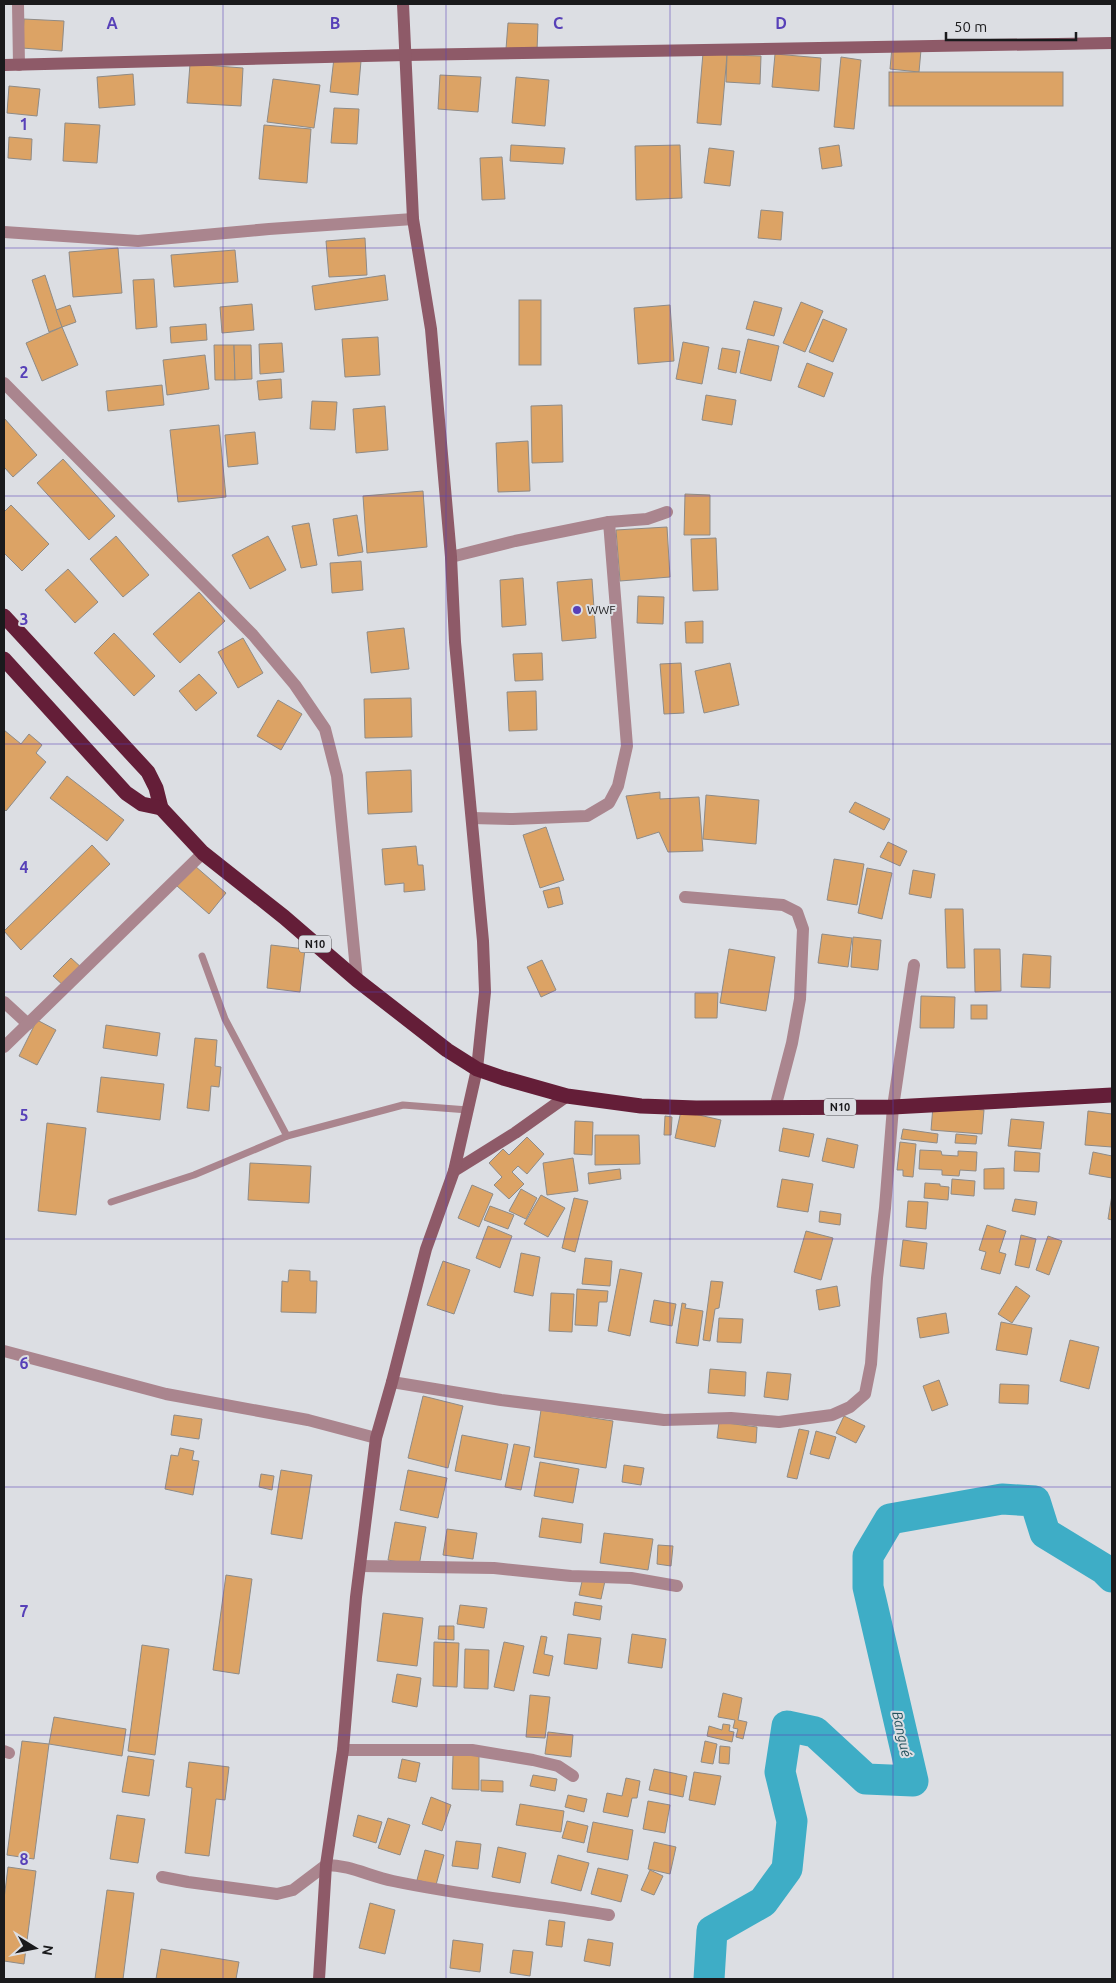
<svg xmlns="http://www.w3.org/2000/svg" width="1116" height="1983" font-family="Ubuntu,sans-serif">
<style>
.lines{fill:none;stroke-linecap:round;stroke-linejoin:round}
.river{stroke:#3eadc6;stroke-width:31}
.building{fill:#dca365;stroke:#8f8b87}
.lane{stroke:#aa858e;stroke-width:7}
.street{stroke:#aa858e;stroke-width:12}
.secondary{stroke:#8e5a68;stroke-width:12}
.highway{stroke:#641e38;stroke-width:15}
.grid{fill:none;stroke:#5740b8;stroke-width:1;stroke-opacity:0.55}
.poi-dot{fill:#5740b8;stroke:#dcdee3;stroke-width:2}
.labels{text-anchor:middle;stroke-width:4;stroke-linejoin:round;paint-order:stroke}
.shield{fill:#dcdee3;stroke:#545558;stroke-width:1}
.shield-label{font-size:11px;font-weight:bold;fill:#1a1a1c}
.poi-label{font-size:12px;fill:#1a1a1c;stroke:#dcdee3;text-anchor:start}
.water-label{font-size:14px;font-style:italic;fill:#24535e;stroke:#dcdee3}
.grid-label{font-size:16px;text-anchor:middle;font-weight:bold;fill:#5740b8;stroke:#dcdee3;stroke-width:4;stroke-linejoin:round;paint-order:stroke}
</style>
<rect width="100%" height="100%" fill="#dcdee3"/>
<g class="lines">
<polyline class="river" points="709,1979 712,1931 763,1902 787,1869 792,1821 780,1772 787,1726 815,1732 866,1779 913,1781 868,1587 868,1556 890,1519 1002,1499 1035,1501 1045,1533 1104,1569 1112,1577"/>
</g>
<g class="building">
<polygon points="24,19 64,21 62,51 22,48"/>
<polygon points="508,23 538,24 537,51 506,49"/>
<polygon points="892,47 921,50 919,72 890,69"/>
<polygon points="703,53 727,55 721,125 697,123"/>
<polygon points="775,54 821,58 819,91 772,87"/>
<polygon points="727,55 761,56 760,84 726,82"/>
<polygon points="841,57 861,60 854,129 834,127"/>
<polygon points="334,58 361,61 358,95 330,92"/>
<polygon points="190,64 243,68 241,106 187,103"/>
<rect x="889" y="72" width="174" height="34"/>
<polygon points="133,74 135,105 99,108 97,77"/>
<polygon points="440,75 481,77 478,112 438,109"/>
<polygon points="516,77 549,80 545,126 512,123"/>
<polygon points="273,79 320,85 314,128 267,122"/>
<polygon points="9,86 40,89 37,116 7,113"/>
<polygon points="334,108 359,109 357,144 331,143"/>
<polygon points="65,123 100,125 97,163 63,161"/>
<polygon points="264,125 311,129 307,183 259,179"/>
<polygon points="9,137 32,139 31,160 8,158"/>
<polygon points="511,145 565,148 563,164 510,161"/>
<polygon points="680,145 682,198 636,200 635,146"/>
<polygon points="839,145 842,166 822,169 819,148"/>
<polygon points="709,148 734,151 730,186 704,183"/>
<polygon points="502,157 505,199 482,200 480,158"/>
<polygon points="761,210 783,212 781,240 758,238"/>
<polygon points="365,238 367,275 329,277 326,241"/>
<polygon points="118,248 122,293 73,297 69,252"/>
<polygon points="235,250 238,282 174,287 171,255"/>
<polygon points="45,275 62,327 49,332 32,280"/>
<polygon points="385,275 388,300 315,310 312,286"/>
<polygon points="154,279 157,327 136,329 133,280"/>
<rect x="519" y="300" width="22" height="65"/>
<polygon points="754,301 782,308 774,336 746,329"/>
<polygon points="801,302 823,311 805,352 783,343"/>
<polygon points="252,304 254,330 222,333 220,307"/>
<polygon points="70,305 76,322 62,327 56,310"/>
<polygon points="670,305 674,361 638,364 634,308"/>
<polygon points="823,319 847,329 833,362 809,352"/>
<polygon points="206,324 207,340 171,343 170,327"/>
<polygon points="62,327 78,365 42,381 26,343"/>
<polygon points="378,337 380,375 345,377 342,339"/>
<polygon points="748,339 779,346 771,381 740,373"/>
<polygon points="683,342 709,347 702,384 676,379"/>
<polygon points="282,343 284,372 260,374 259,344"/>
<polygon points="214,345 234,345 235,380 215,380"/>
<polygon points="234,345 251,345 252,379 235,380"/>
<polygon points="722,348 740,351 736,373 718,369"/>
<polygon points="205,355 209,389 167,395 163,360"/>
<polygon points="807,363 833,373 824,397 798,387"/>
<polygon points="281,379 282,398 259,400 257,381"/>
<polygon points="162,385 164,405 108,411 106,391"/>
<polygon points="706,395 736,400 732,425 702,420"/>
<polygon points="312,401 337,402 335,430 310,429"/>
<polygon points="562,405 563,462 532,463 531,406"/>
<polygon points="385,406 388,450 356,453 353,409"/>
<polygon points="4,418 37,455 13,477 4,467"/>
<polygon points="219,425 226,497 178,502 170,430"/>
<polygon points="255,432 258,464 228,467 225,435"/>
<polygon points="528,441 530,491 498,492 496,443"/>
<polygon points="63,459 115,516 89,540 37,483"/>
<polygon points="423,491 427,547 367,553 363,496"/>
<polygon points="685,494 710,495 710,535 684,535"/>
<polygon points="11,505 49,544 22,571 4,553 4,512"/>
<polygon points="357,515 363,552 338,556 333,519"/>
<polygon points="309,523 317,565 301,568 292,526"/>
<polygon points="667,527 670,577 620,581 616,530"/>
<polygon points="116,536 149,575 123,597 90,559"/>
<polygon points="268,536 286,570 250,589 232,555"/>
<polygon points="716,538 718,590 693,591 691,539"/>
<polygon points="361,561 363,590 332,593 330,563"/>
<polygon points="68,569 98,602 75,623 45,590"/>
<polygon points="523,578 526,625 502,627 500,580"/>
<polygon points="592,579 596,638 562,641 557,582"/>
<polygon points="199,592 225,621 180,663 153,634"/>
<polygon points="638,596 664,597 663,624 637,623"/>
<polygon points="703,621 703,643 686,643 685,622"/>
<polygon points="404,628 409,669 371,673 367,632"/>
<polygon points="114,633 155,676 134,696 94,653"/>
<polygon points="243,638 263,673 238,688 218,652"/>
<polygon points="542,653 543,680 515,681 513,654"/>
<polygon points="681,663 684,713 664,714 660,664"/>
<polygon points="730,663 739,705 704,713 695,671"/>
<polygon points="199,674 217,693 196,711 179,691"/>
<polygon points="536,691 537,730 509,731 507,692"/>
<polygon points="411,698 412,737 365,738 364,699"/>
<polygon points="278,700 302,714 281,750 257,736"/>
<polygon points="4,730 21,744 29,734 42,745 36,753 46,762 6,811 4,809"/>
<polygon points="411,770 412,812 368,814 366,772"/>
<polygon points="67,776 124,820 107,841 50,798"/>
<polygon points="660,792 660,799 699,797 703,851 668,852 659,832 637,839 626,796"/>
<polygon points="706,795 759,800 756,844 703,839"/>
<polygon points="855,802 890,819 884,830 849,812"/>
<polygon points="546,827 564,880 540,888 523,835"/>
<polygon points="888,842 907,851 900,866 880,857"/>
<polygon points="92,845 110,864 21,950 4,931"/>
<polygon points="416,846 418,865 423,865 425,890 404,892 404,883 385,885 382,849"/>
<polygon points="834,859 864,864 857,905 827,900"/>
<polygon points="195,866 226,893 209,914 177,886"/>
<polygon points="867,868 892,873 882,919 858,913"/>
<polygon points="913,870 935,874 931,898 909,894"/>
<polygon points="559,887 563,904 548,908 543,891"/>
<polygon points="945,909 963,909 965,968 947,968"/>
<polygon points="822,934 852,938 848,967 818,963"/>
<polygon points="853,937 881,940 878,970 851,967"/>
<polygon points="271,945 305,949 300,992 267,988"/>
<polygon points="729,949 775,957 766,1011 720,1003"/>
<polygon points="974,949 1000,949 1001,991 975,992"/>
<polygon points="1023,954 1051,956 1050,988 1021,987"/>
<polygon points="71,958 83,969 65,987 53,976"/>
<polygon points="542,960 556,990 541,997 527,967"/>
<polygon points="695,993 718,993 717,1018 695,1018"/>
<polygon points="921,996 955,997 954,1028 920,1028"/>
<rect x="971" y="1005" width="16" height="14"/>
<polygon points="37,1020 56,1030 37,1065 19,1056"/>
<polygon points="106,1025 160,1033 157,1056 103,1048"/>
<polygon points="195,1038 217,1040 215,1066 221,1067 219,1087 211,1086 209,1111 187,1108"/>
<polygon points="101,1077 164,1084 160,1120 97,1112"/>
<polygon points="933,1106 984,1110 982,1134 931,1130"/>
<polygon points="681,1111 721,1120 715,1147 675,1138"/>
<polygon points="1088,1111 1112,1114 1112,1147 1085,1145"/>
<polygon points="665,1116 672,1117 671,1135 664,1135"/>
<polygon points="1011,1119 1044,1122 1041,1149 1008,1146"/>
<polygon points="575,1121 593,1122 592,1155 574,1154"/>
<polygon points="47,1123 86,1128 76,1215 38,1211"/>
<polygon points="783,1128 814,1134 809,1157 779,1151"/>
<polygon points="903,1129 938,1134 937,1143 901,1139"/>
<polygon points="956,1134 977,1136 976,1144 955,1143"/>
<polygon points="595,1135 639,1135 640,1164 595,1165"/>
<polygon points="527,1137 544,1154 527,1174 518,1166 512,1172 524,1184 509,1199 494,1185 502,1177 489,1163 503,1149 509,1155"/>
<polygon points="827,1138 858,1145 854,1168 822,1161"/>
<polygon points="900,1142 916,1144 913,1177 903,1176 903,1170 897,1170"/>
<polygon points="920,1150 941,1151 942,1155 958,1156 958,1151 977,1152 976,1171 960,1170 959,1176 942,1175 942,1170 919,1169"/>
<polygon points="1015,1151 1040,1153 1039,1172 1014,1171"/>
<polygon points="1093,1152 1112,1156 1112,1178 1089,1174"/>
<polygon points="573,1158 578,1191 547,1195 543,1163"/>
<polygon points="250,1163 311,1166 309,1203 248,1200"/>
<polygon points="1004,1168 1004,1189 984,1189 984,1169"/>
<polygon points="620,1169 621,1179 589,1184 588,1173"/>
<polygon points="782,1179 813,1184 808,1212 777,1207"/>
<polygon points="952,1179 975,1181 974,1196 951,1194"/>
<polygon points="925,1183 940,1184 940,1186 949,1187 948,1200 924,1198"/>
<polygon points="472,1185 493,1194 479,1227 458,1218"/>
<polygon points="521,1189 537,1198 526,1219 509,1211"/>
<polygon points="541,1195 565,1208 548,1237 524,1224"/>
<polygon points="1112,1195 1112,1220 1108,1219"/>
<polygon points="574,1198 588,1201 575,1252 562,1248"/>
<polygon points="1015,1199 1037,1202 1035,1215 1012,1211"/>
<polygon points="908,1201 928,1202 926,1229 906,1227"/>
<polygon points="490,1206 514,1215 508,1229 484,1220"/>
<polygon points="820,1211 841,1214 840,1225 819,1222"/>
<polygon points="987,1225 1006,1231 999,1252 1006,1254 1000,1274 981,1269 986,1252 979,1250"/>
<polygon points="488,1226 512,1236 500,1268 476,1258"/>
<polygon points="806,1231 833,1238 821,1280 794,1272"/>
<polygon points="1021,1235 1036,1239 1029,1268 1015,1265"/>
<polygon points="1048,1236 1062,1241 1049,1275 1036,1270"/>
<polygon points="903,1240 927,1243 924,1269 900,1266"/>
<polygon points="521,1253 540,1257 533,1296 514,1292"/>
<polygon points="585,1258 612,1261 610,1286 582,1284"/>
<polygon points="443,1261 470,1270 454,1314 427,1305"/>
<polygon points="620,1269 642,1273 630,1336 608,1331"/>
<polygon points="289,1270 310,1271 310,1281 317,1281 316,1313 281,1312 282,1281 288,1282"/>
<polygon points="711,1281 723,1282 719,1308 715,1309 710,1341 703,1340"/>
<polygon points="837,1286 840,1306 819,1310 816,1290"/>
<polygon points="1016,1286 1030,1296 1012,1323 998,1314"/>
<polygon points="577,1289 608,1291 607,1302 599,1302 597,1326 575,1325"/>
<polygon points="551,1293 574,1294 572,1332 549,1331"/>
<polygon points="654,1300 676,1304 672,1326 650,1322"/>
<polygon points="682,1303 686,1304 685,1308 703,1311 698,1346 676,1343"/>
<polygon points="946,1313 949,1333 920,1338 917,1318"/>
<polygon points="719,1318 743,1319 741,1343 717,1342"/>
<polygon points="1001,1322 1032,1328 1027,1355 996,1350"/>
<polygon points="1070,1340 1099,1347 1089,1389 1060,1381"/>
<polygon points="710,1369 746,1372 745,1396 708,1393"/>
<polygon points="767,1372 791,1374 788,1400 764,1397"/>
<polygon points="939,1380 948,1405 932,1411 923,1386"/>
<polygon points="1000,1384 1029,1385 1028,1404 999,1403"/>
<polygon points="423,1396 463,1406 448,1468 408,1458"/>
<polygon points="541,1410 613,1421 606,1468 534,1457"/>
<polygon points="174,1415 202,1419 199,1439 171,1435"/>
<polygon points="844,1416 865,1426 856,1443 836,1433"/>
<polygon points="719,1422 757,1427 756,1443 717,1438"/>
<polygon points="799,1429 809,1431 797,1479 787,1477"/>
<polygon points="816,1431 836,1437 829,1459 810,1454"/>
<polygon points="462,1435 508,1444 501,1480 455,1471"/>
<polygon points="514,1444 530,1447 521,1490 505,1487"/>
<polygon points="180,1448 194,1451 192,1460 199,1461 193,1495 165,1489 171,1455 178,1456"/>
<polygon points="540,1462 579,1469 573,1503 534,1496"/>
<polygon points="624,1465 644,1468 641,1485 622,1482"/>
<polygon points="281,1470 312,1475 302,1539 271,1534"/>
<polygon points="408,1470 447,1478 438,1518 400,1510"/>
<polygon points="261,1474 274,1476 272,1490 259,1487"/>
<polygon points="542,1518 583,1524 581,1543 539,1537"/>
<polygon points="395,1522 426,1527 419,1566 388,1560"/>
<polygon points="447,1529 477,1533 473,1559 443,1555"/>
<polygon points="604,1533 653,1539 648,1570 600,1563"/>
<polygon points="658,1545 673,1546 671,1566 657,1564"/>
<polygon points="226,1575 252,1579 239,1674 213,1670"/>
<polygon points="583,1577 605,1581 601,1599 579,1595"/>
<polygon points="575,1602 602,1606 600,1620 573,1615"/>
<polygon points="460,1605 487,1608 484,1628 457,1624"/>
<polygon points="383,1613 423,1618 417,1666 377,1661"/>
<polygon points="439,1626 454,1626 454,1640 438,1639"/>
<polygon points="568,1634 601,1638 597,1669 564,1664"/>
<polygon points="632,1634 666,1639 662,1668 628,1663"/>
<polygon points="541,1636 547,1637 544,1654 553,1656 549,1676 533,1673"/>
<polygon points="434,1642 459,1643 457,1687 433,1686"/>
<polygon points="504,1642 524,1646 514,1691 494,1687"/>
<polygon points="142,1645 169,1649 155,1755 128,1751"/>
<polygon points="465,1649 489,1650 488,1689 464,1688"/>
<polygon points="397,1674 421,1678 417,1707 392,1702"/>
<polygon points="723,1693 742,1698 738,1720 747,1722 743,1739 736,1737 738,1729 733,1728 735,1720 718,1717"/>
<polygon points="530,1695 550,1697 545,1738 526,1737"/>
<polygon points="54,1717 126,1729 122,1756 49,1744"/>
<polygon points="723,1724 730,1725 729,1731 734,1732 732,1742 707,1736 709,1726 722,1730"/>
<polygon points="548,1732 573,1735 571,1757 545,1754"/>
<polygon points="22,1741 49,1744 34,1859 7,1855"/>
<polygon points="705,1741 717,1744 713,1764 701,1762"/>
<polygon points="720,1746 730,1747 729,1764 719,1763"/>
<polygon points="453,1755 479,1755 479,1790 452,1789"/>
<polygon points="128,1756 154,1760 149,1796 122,1792"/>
<polygon points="402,1759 420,1763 416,1782 398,1778"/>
<polygon points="189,1762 229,1767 225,1800 216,1799 209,1856 185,1853 192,1788 186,1787"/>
<polygon points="654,1769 687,1776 683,1797 649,1790"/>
<polygon points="694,1772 721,1776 715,1805 689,1800"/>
<polygon points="533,1775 557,1779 555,1791 530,1786"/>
<polygon points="626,1778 640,1781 637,1798 632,1798 628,1817 603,1812 607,1793 622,1796"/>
<polygon points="481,1780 503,1781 503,1792 481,1791"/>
<polygon points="568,1795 587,1799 584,1812 565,1807"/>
<polygon points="431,1797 451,1805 442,1831 422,1824"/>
<polygon points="648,1801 670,1805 665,1833 643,1829"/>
<polygon points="520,1804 564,1811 561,1832 516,1825"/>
<polygon points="117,1815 145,1819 138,1863 110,1859"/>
<polygon points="358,1815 382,1822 376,1843 353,1836"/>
<polygon points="388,1818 410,1825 400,1855 378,1848"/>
<polygon points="567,1821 588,1826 584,1843 562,1838"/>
<polygon points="593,1822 633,1830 628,1860 587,1852"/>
<polygon points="456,1841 481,1844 478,1869 452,1866"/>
<polygon points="654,1842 676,1847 670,1874 648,1869"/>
<polygon points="498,1847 526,1853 520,1883 492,1877"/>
<polygon points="425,1850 444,1855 436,1885 417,1880"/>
<polygon points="558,1855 589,1863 581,1891 551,1883"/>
<polygon points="8,1867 36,1871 24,1964 4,1961 4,1899"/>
<polygon points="598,1868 628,1875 621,1902 591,1894"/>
<polygon points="650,1870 663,1876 654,1895 641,1890"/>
<polygon points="107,1890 134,1893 123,1979 95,1979"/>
<polygon points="370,1903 395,1910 385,1954 359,1948"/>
<polygon points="549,1920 565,1922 562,1947 546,1945"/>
<polygon points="588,1939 613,1943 610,1966 584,1961"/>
<polygon points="453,1940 483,1944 480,1972 450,1968"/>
<polygon points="161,1949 239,1962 236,1979 156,1979"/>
<polygon points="513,1950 533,1952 530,1976 510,1973"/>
</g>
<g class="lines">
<g class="lane">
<polyline points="202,956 225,1019 287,1136"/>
<polyline points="111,1202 194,1175 287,1136 403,1105 468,1110"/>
</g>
<g class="street">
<polyline points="18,4 19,65"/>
<polyline points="4,232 138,241 269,229 413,219"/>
<polyline points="4,383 253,635 295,685 325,729 337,776 357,980"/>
<polyline points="609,522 647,519 667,512"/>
<polyline points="451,557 515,541 609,522 627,746 618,786 609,803 587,816 513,819 472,818"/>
<polyline points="685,897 783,905 797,912 803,929 800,999 792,1043 775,1108"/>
<polyline points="4,1002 28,1024"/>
<polyline points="4,1047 203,853"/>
<polyline points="4,1351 166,1394 308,1420 376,1438"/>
<polyline points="392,1382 501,1400 664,1420 731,1418 779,1422 832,1415 850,1407 865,1394 871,1364 877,1278 885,1208 893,1107 914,965"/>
<polyline points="360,1566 494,1568 571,1576 631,1578 677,1586"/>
<polyline points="343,1750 472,1750 533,1760 558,1766 573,1776"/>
<polyline points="4,1751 9,1753"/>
<path d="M162,1877l26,5 89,12 16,-4 33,-25c24,0 43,11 67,16 71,15 144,22 216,34"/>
</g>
<g class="secondary">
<polyline points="4,65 406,55 1112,43"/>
<polyline points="454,1171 515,1133 567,1096"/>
<polyline points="319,1979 326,1865 343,1750 356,1597 376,1438 392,1382 426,1249 454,1171 477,1069 485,992 483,941 455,642 451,557 431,329 413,219 403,4"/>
</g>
<g class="highway">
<polyline points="4,616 148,772 156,788 161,808 203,853 284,917 357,980 447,1050 477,1069 503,1078 567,1096 641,1106 696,1108 893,1107 1112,1095"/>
<polyline points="4,659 126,793 142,804 161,808"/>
</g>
</g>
<path class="grid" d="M223,4v1975M446,4v1975M670,4v1975M893,4v1975M4,248h1108M4,496h1108M4,744h1108M4,992h1108M4,1239h1108M4,1487h1108M4,1735h1108"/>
<circle class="poi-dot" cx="577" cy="610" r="5"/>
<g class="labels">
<g class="shield">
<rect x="299" y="935.5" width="32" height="17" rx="4"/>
<rect x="824" y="1098.5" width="32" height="17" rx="4"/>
</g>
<g class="shield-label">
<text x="315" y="948">N10</text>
<text x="840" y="1111">N10</text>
</g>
<g class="poi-label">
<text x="587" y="614">WWF</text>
</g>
<g class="water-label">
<text transform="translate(902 1734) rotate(77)" y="5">Bangué</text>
</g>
</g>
<g class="grid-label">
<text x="112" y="29">A</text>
<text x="335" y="29">B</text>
<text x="558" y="29">C</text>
<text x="781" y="29">D</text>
<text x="24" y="130">1</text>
<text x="24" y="378">2</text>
<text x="24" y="625">3</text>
<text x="24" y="873">4</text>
<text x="24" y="1121">5</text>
<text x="24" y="1369">6</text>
<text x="24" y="1617">7</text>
<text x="24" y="1865">8</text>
</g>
<rect width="1116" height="1983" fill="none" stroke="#1a1a1c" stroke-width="10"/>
<g transform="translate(35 1948) rotate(100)" stroke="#dcdee3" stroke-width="4" paint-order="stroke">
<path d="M0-4L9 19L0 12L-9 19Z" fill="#1a1a1c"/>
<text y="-8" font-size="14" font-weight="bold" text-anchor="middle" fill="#1a1a1c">N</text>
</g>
<path d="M946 32v8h130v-8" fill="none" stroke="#1a1a1c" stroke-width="2.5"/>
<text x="954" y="32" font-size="15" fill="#1a1a1c" stroke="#dcdee3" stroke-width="4" paint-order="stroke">50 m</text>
</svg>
